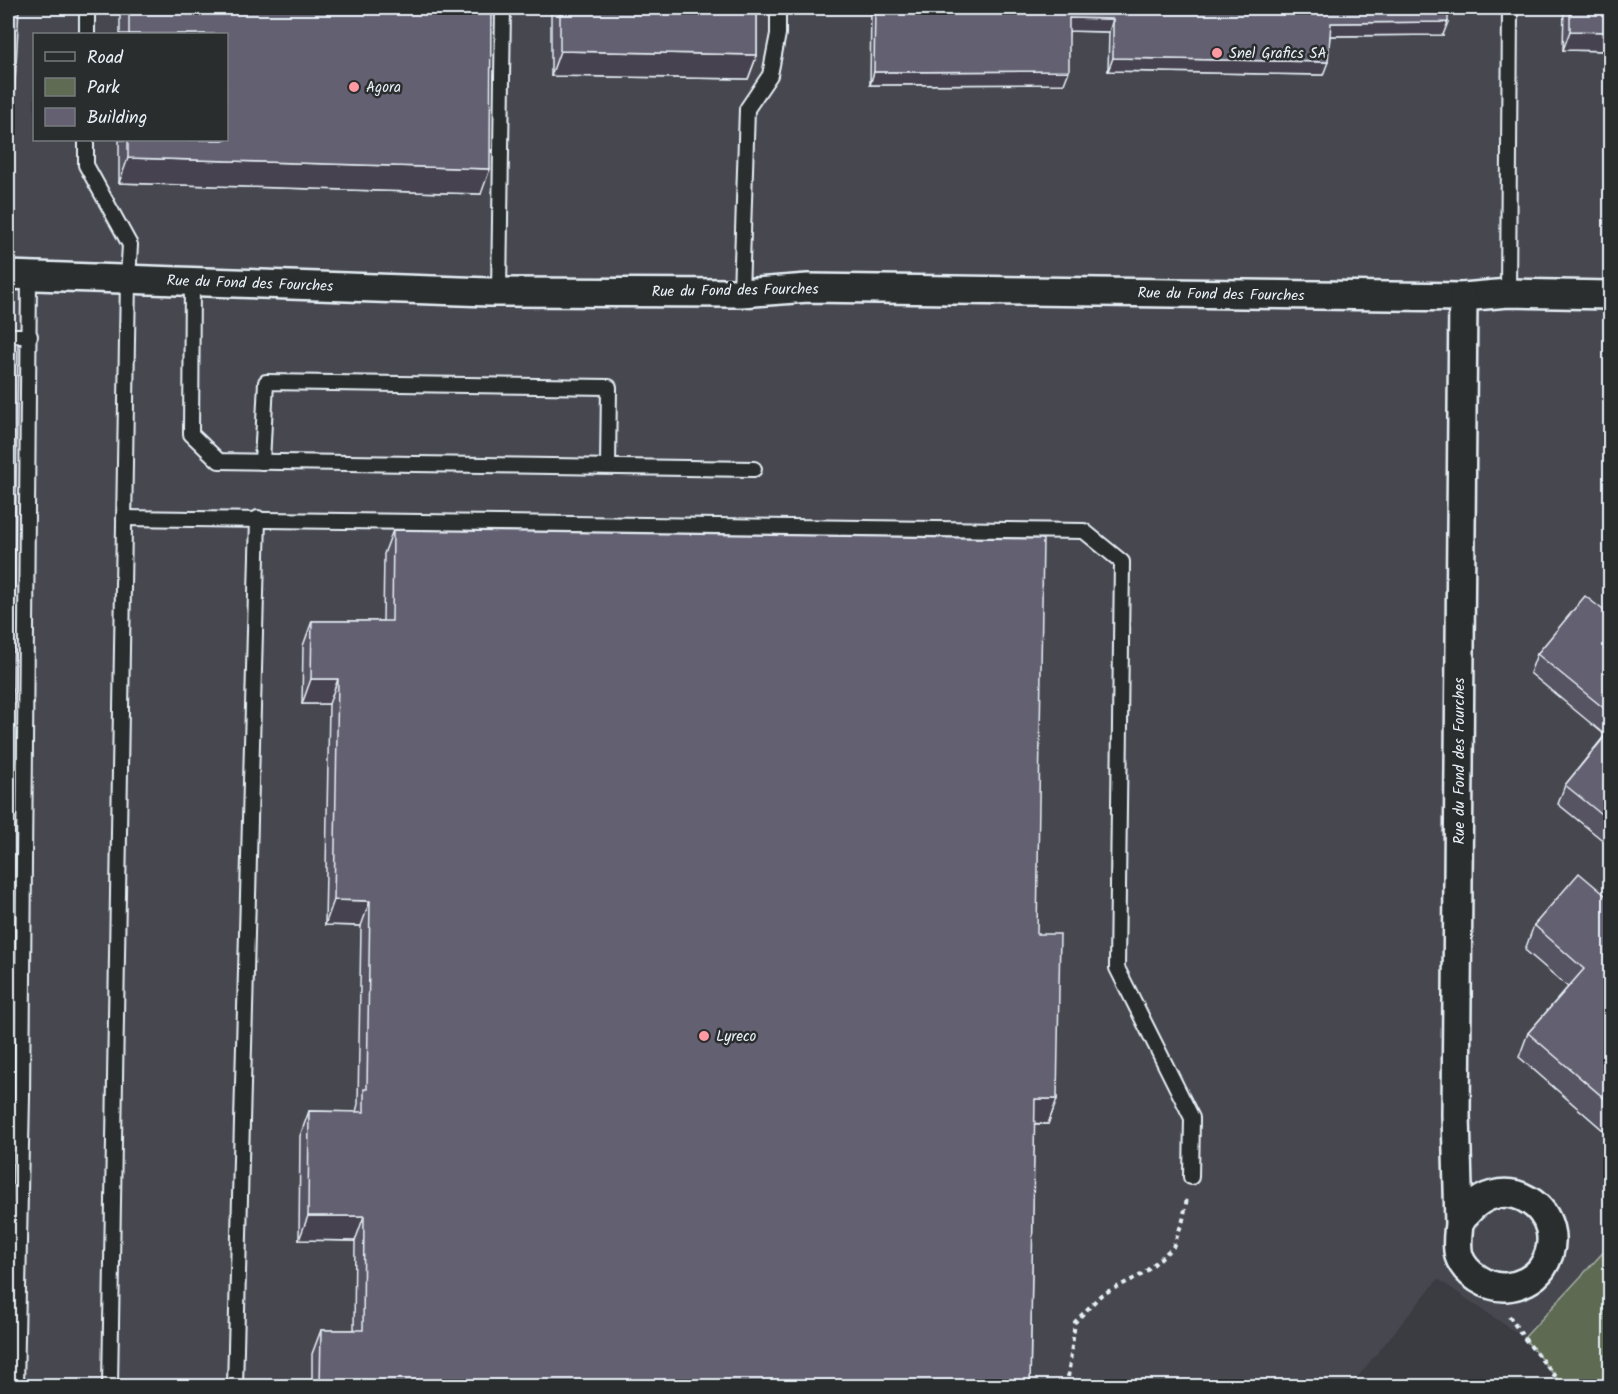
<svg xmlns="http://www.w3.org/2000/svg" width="1618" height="1394" font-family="Kalam,sans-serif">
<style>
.built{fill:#474750;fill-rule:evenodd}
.green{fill:#5f6b52;stroke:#a4aea5;stroke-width:1.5}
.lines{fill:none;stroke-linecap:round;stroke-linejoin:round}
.service-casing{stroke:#e8f1f8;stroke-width:18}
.minor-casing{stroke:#e8f1f8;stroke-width:32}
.path{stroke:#e8f1f8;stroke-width:4;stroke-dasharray:4.5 4.5;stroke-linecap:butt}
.service{stroke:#2a2d2e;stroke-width:14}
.minor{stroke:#2a2d2e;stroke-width:27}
.wall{fill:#565362;stroke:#e8f1f8;stroke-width:1.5}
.shaded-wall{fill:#464350;stroke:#e8f1f8;stroke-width:1.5}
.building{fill:#646072;stroke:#e8f1f8;stroke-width:1.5}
.poi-dot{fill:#ff9aa2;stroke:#2a2d2e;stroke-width:2}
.labels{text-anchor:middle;stroke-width:5;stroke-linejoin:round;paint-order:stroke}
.poi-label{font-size:15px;fill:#e8f1f8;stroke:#2a2d2e;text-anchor:start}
.street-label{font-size:15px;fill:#e8f1f8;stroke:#2a2d2e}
</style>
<rect width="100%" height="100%" fill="#3b3c42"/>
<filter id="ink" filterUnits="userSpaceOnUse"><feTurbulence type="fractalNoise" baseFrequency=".0167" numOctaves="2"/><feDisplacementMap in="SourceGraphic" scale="12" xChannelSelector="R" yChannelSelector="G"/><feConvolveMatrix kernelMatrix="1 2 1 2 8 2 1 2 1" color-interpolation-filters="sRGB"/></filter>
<g filter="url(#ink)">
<path class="built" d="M8,8h1602v1237l-86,93 -86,-59 -88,107h-1342zM34,34h192v106h-192z"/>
<polygon class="green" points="1610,1245 1610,1386 1563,1386 1524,1338"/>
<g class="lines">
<g class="service-casing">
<g id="service">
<polyline points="87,34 87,8"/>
<polyline points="86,140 86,165 130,245 128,279 110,1386"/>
<polyline points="192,281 191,434 219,461 754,469"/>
<polyline points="499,291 503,8"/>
<polyline points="741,293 747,109 770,75 778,34 778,8"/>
<polyline points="1508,293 1510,8"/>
<polyline points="8,336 30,336"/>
<polyline points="262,462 266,382 609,387 608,466"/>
<polyline points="124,518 1084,531 1122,562 1117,968 1192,1118 1191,1177"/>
<polyline points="16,1386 22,1096 29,276"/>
<polyline points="235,1386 258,518"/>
</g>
</g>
<g class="minor-casing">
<g id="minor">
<polyline points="8,275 489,292 741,293 808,288 1463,297 1508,293 1610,295"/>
<path d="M1459,1224c39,-67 119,-11 83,44 -8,11 -22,18 -36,19 -18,1 -41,-13 -47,-31 -3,-11 -1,-21 0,-32l-3,-109 7,-818"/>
</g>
</g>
<g class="path">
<polyline points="1509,1316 1524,1338 1563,1386"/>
<polyline points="1067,1386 1075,1322 1101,1295 1143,1274 1173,1247 1183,1220 1187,1198"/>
</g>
<use href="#service" class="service"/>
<use href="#minor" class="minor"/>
</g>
<g class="wall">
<polygon points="120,8 491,8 481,194 119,183 119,140 226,140 226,34 120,34"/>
<polygon points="551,8 757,8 757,55 748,79 551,76"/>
<polygon points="871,8 1448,8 1443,35 1330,36 1323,75 1108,71 1109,32 1069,31 1064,84 870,85"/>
<polygon points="1564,8 1611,8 1611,51 1563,50"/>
<polygon points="393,530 1037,934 1057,1099 1048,1124 1034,1124 1030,1386 312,1386 312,1354 321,1330 354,1330 355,1241 299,1240 300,1136 309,1111 356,1112 358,1104 361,926 325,925 329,704 302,704 303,646 312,621 383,621 384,554"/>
<polygon points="1611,616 1611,847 1558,804 1565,785 1605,735 1530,673 1537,654"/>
<polygon points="1611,900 1611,1137 1519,1057 1528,1033 1568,987 1525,950 1534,925"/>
</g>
<g class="shaded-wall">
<polygon points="1069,18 1113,19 1109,32 1064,31"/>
<polygon points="1448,22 1443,35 1326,36 1331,23"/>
<polygon points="1570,31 1611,32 1611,51 1563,50"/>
<polygon points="560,51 757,55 748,79 551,76"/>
<polygon points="1113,58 1328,62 1323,75 1108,71"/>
<polygon points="1069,71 1064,84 870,85 874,72"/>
<polygon points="128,158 490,169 481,194 119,183"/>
<polygon points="311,679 338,679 329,704 302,704"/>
<polygon points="334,900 370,901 361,926 325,925"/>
<polygon points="1035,1099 1057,1099 1048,1124 1026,1123"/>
<polygon points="308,1216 364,1216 355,1241 299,1240"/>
</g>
<g class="building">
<polygon points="8,8 19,8 10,179 8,179"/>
<polygon points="129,8 491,8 490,169 128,158 128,140 226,140 226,34 129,34"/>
<polygon points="560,8 757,8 757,55 560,51"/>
<polygon points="875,8 1448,8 1448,22 1331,23 1328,62 1113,58 1113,19 1069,18 1069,71 874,72"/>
<polygon points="1570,8 1611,8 1611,32 1570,31"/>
<polygon points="8,343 18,343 8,1059"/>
<polygon points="393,530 1043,539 1037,934 1060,934 1057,1099 1035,1099 1030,1386 320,1386 321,1330 363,1330 364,1216 308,1216 309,1111 364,1112 364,1089 367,1089 370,901 334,900 338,679 311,679 312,621 392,621"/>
<polygon points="1585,596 1611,616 1611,714 1537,654"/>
<polygon points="1611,729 1611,822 1565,785"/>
<polygon points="1579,873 1611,900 1611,1104 1528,1033 1584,969 1534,925"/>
</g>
</g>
<g class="poi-dot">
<circle cx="1217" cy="53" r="6"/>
<circle cx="354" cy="87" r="6"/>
<circle cx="704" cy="1036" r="6"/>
</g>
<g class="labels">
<g class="poi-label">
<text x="1229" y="58">Snel Grafics SA</text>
<text x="366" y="92">Agora</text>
<text x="716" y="1041">Lyreco</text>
</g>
<g class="street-label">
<text transform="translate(250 283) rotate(2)" y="5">Rue du Fond des Fourches</text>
<text transform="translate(735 290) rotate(-1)" y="5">Rue du Fond des Fourches</text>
<text transform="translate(1221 294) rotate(1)" y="5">Rue du Fond des Fourches</text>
<text transform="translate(1459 761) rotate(-90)" y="5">Rue du Fond des Fourches</text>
</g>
</g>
<rect width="1618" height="1394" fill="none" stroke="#2a2d2e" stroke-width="30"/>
<rect x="15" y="15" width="1588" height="1364" fill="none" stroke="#e8f1f8" stroke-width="2" filter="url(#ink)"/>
<rect x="33" y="33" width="195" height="108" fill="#2a2d2e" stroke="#767b7f" stroke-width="1.5"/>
<rect x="45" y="52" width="30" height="9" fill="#2a2d2e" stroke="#767b7f" stroke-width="1.5"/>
<text x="87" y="63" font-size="18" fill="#e8f1f8">Road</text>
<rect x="45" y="78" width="30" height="18" fill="#5f6b52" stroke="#767b7f" stroke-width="1.5"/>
<text x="87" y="93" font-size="18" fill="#e8f1f8">Park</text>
<rect x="45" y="108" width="30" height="18" fill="#646072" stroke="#767b7f" stroke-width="1.5"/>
<text x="87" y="123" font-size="18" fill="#e8f1f8">Building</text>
</svg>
